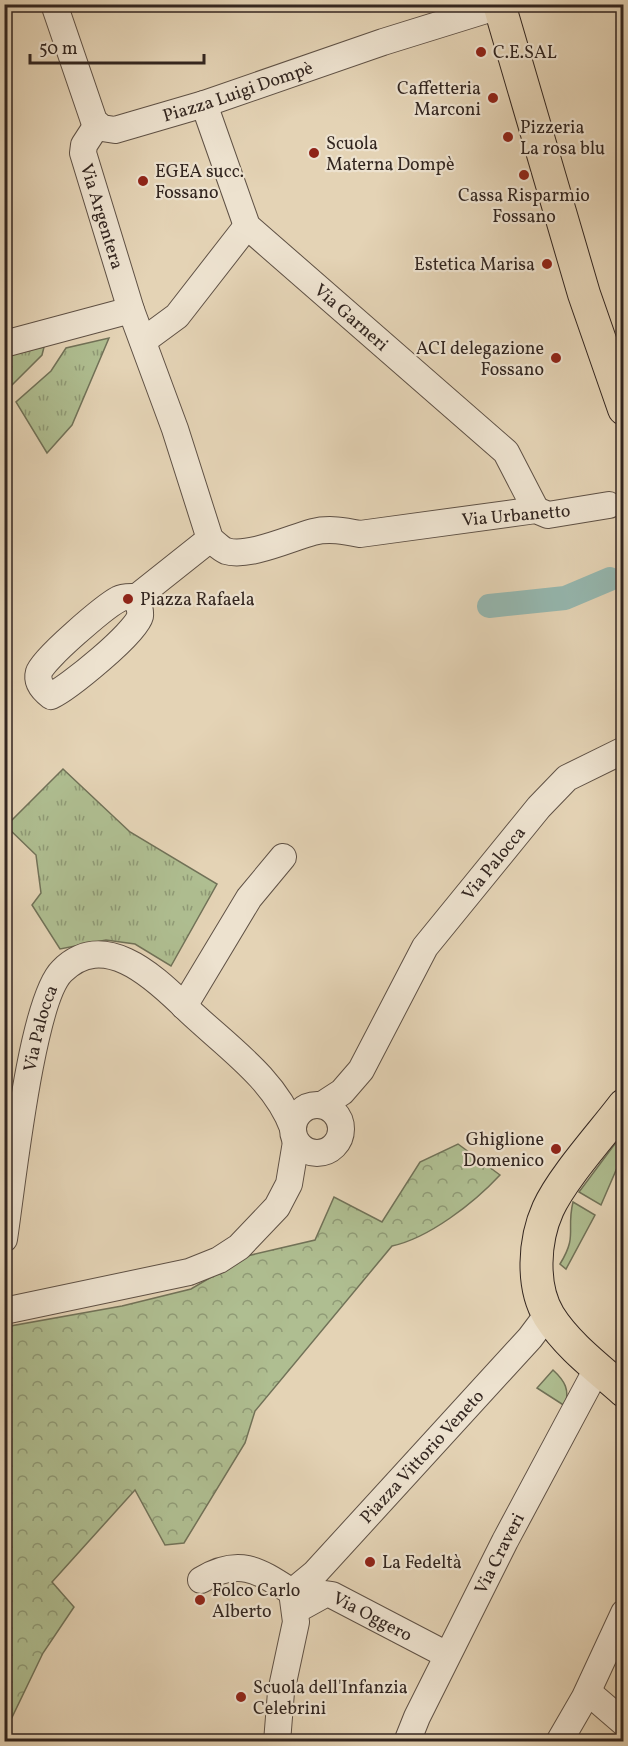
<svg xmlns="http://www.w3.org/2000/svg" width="628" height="1746" font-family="Vollkorn,serif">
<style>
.grass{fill:#afbe91;stroke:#717258;stroke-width:1.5}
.forest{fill:url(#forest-crowns);stroke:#717258;stroke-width:1.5}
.park{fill:url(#park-tufts);stroke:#717258;stroke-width:1.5}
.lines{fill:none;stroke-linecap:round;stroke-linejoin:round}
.canal{stroke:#95b7af;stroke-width:24}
.minor-casing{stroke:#5f5145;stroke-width:28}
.major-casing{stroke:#332620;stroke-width:34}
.minor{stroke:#ede2cf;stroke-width:26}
.major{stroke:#e4d3b5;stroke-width:32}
.poi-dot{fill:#8f2418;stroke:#ede2cf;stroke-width:2}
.labels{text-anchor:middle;stroke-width:4.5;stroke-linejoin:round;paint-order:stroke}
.poi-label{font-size:18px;fill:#332620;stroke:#ede2cf;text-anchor:start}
.street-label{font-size:18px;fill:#332620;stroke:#ede2cf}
</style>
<defs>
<pattern id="forest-crowns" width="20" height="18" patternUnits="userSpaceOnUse" patternTransform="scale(1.5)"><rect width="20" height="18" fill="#afbe91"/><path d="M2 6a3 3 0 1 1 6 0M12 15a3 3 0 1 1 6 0" fill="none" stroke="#8f9a76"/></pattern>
<pattern id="park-tufts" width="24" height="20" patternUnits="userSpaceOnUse" patternTransform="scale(1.5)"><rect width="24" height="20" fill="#afbe91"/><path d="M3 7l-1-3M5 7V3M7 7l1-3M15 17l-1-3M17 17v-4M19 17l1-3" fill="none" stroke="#8f9a76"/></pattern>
</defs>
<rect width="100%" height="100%" fill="#e4d3b5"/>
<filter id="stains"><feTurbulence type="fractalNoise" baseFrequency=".00333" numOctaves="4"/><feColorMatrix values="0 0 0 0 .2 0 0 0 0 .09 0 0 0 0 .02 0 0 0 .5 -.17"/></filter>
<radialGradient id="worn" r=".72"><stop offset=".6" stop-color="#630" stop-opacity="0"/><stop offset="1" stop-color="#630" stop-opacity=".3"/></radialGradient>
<g class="grass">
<polygon points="623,1133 623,1154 601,1205 579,1192"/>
<path d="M573,1202l22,13 -29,54 -6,-5c18,-29 6,-33 13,-62z"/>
<path d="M553,1370c12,11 17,20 12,36l-28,-18z"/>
</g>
<path class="forest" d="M458,1144l42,31c-26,28 -71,63 -108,71l-137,165 -10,32 -61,100 -19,2 -30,-55 -83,92 22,25 -31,46 -38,79v10v-415l117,-21 69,-17 56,-33 68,-16 19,-43 48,25 38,-60z"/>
<g class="park">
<polygon points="109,338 72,425 47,453 16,402 51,371 66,348"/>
<polygon points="44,347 42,355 5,392 5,355"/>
<polygon points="63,769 130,832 217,884 171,966 135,944 106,940 60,949 32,905 41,893 36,855 6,826"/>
</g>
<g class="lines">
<polyline class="canal" points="489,606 565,598 610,579"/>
<g class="minor-casing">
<g id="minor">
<path id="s1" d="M54,4l40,117 8,7 13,2 89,-26 179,-62 116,-36"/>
<path id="s2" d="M204,104l43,122 259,226 30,58"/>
<path id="s3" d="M97,125l-13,20 -1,8 48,157 44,119 35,110c5,4 11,10 16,12 22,7 65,-13 87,-19 16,-4 32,-1 47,2l176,-24 12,5 61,-10"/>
<polyline points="143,341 177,316 247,226"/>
<polyline points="4,344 131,310"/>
<path d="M137,597c-5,0 -13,-1 -18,2 -14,7 -77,61 -80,73 -3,11 4,18 12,24 17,-8 85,-63 89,-80 1,-5 -2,-14 -3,-19l73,-58"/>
<polyline points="184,1006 249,898 283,857"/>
<circle cx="317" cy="1129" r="24"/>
<path id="s4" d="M322,1105l20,-13 19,-22 64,-123 114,-140 28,-29 57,-28"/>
<path id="s5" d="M4,1239c8,-51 27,-238 58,-268 41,-41 90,4 120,33 38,38 92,72 111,124"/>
<polyline points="4,1311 189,1272 219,1260 239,1247 277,1207 289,1184 296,1142"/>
<path d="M201,1580c38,-23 57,-10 91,12"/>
<path id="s6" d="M296,1610l29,-16 7,1 115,60"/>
<polyline points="588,1692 624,1723"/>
<path id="s7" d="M277,1742l4,-50 15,-70 -4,-30 23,-19 215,-235 18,-24"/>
<path id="s8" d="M407,1742l10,-25 88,-176 93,-174"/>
<polyline points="559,1742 585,1697 624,1613"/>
</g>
</g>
<g class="major-casing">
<g id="major">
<polyline points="499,4 584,294 624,409"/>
<path d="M624,1105c-22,29 -62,73 -76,104 -14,31 -17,77 1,107 18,29 49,52 75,75"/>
</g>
</g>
<use href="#minor" class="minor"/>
<use href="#major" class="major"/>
</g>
<g class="poi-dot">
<circle cx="481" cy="52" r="6"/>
<circle cx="493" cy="98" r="6"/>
<circle cx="508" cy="137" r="6"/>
<circle cx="314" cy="153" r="6"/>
<circle cx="524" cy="175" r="6"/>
<circle cx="143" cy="181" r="6"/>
<circle cx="547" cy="264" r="6"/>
<circle cx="556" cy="358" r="6"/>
<circle cx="128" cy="599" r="6"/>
<circle cx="556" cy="1149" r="6"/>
<circle cx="370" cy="1562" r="6"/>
<circle cx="200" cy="1600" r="6"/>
<circle cx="241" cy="1697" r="6"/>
</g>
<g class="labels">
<g class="poi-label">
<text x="493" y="58">C.E.SAL</text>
<text x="481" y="94" text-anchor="end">Caffetteria<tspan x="481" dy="21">Marconi</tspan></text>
<text x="520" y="133">Pizzeria<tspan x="520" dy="21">La rosa blu</tspan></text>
<text x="326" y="149">Scuola<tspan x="326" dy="21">Materna Dompè</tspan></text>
<text x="155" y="177">EGEA succ.<tspan x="155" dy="21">Fossano</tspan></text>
<text x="524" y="201" text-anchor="middle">Cassa Risparmio<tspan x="524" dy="21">Fossano</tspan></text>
<text x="535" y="270" text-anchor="end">Estetica Marisa</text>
<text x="544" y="354" text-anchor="end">ACI delegazione<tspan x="544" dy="21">Fossano</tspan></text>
<text x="140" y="605">Piazza Rafaela</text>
<text x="544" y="1145" text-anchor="end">Ghiglione<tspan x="544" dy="21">Domenico</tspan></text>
<text x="382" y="1568">La Fedeltà</text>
<text x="212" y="1596">Folco Carlo<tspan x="212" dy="21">Alberto</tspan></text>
<text x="253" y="1693">Scuola dell'Infanzia<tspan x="253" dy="21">Celebrini</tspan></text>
</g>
<g class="street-label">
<text dy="6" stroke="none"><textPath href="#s1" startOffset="276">Piazza Luigi Dompè</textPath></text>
<text dy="6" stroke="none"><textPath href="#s3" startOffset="98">Via Argentera</textPath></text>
<text dy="6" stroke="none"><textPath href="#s2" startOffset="268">Via Garneri</textPath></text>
<text transform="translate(516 515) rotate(-5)" y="6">Via Urbanetto</text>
<text dy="6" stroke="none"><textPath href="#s4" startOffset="300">Via Palocca</textPath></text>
<text dy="6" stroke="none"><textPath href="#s5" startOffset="214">Via Palocca</textPath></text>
<text dy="6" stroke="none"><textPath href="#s7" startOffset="340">Piazza Vittorio Veneto</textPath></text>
<text dy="6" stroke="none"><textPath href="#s8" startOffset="210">Via Craveri</textPath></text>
<text dy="6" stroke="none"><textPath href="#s6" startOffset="86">Via Oggero</textPath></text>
</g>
</g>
<rect width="628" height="1746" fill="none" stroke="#e4d3b5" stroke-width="24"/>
<rect x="6" y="6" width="616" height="1734" fill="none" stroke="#332620" stroke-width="3"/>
<rect x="12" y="12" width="604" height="1722" fill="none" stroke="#332620" stroke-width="1.5"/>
<path d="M30 54v9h174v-9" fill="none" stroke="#332620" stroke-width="3"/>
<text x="39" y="54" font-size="18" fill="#332620" stroke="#ede2cf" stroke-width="4.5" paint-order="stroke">50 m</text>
<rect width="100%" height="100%" filter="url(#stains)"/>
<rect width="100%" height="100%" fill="url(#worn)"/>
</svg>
